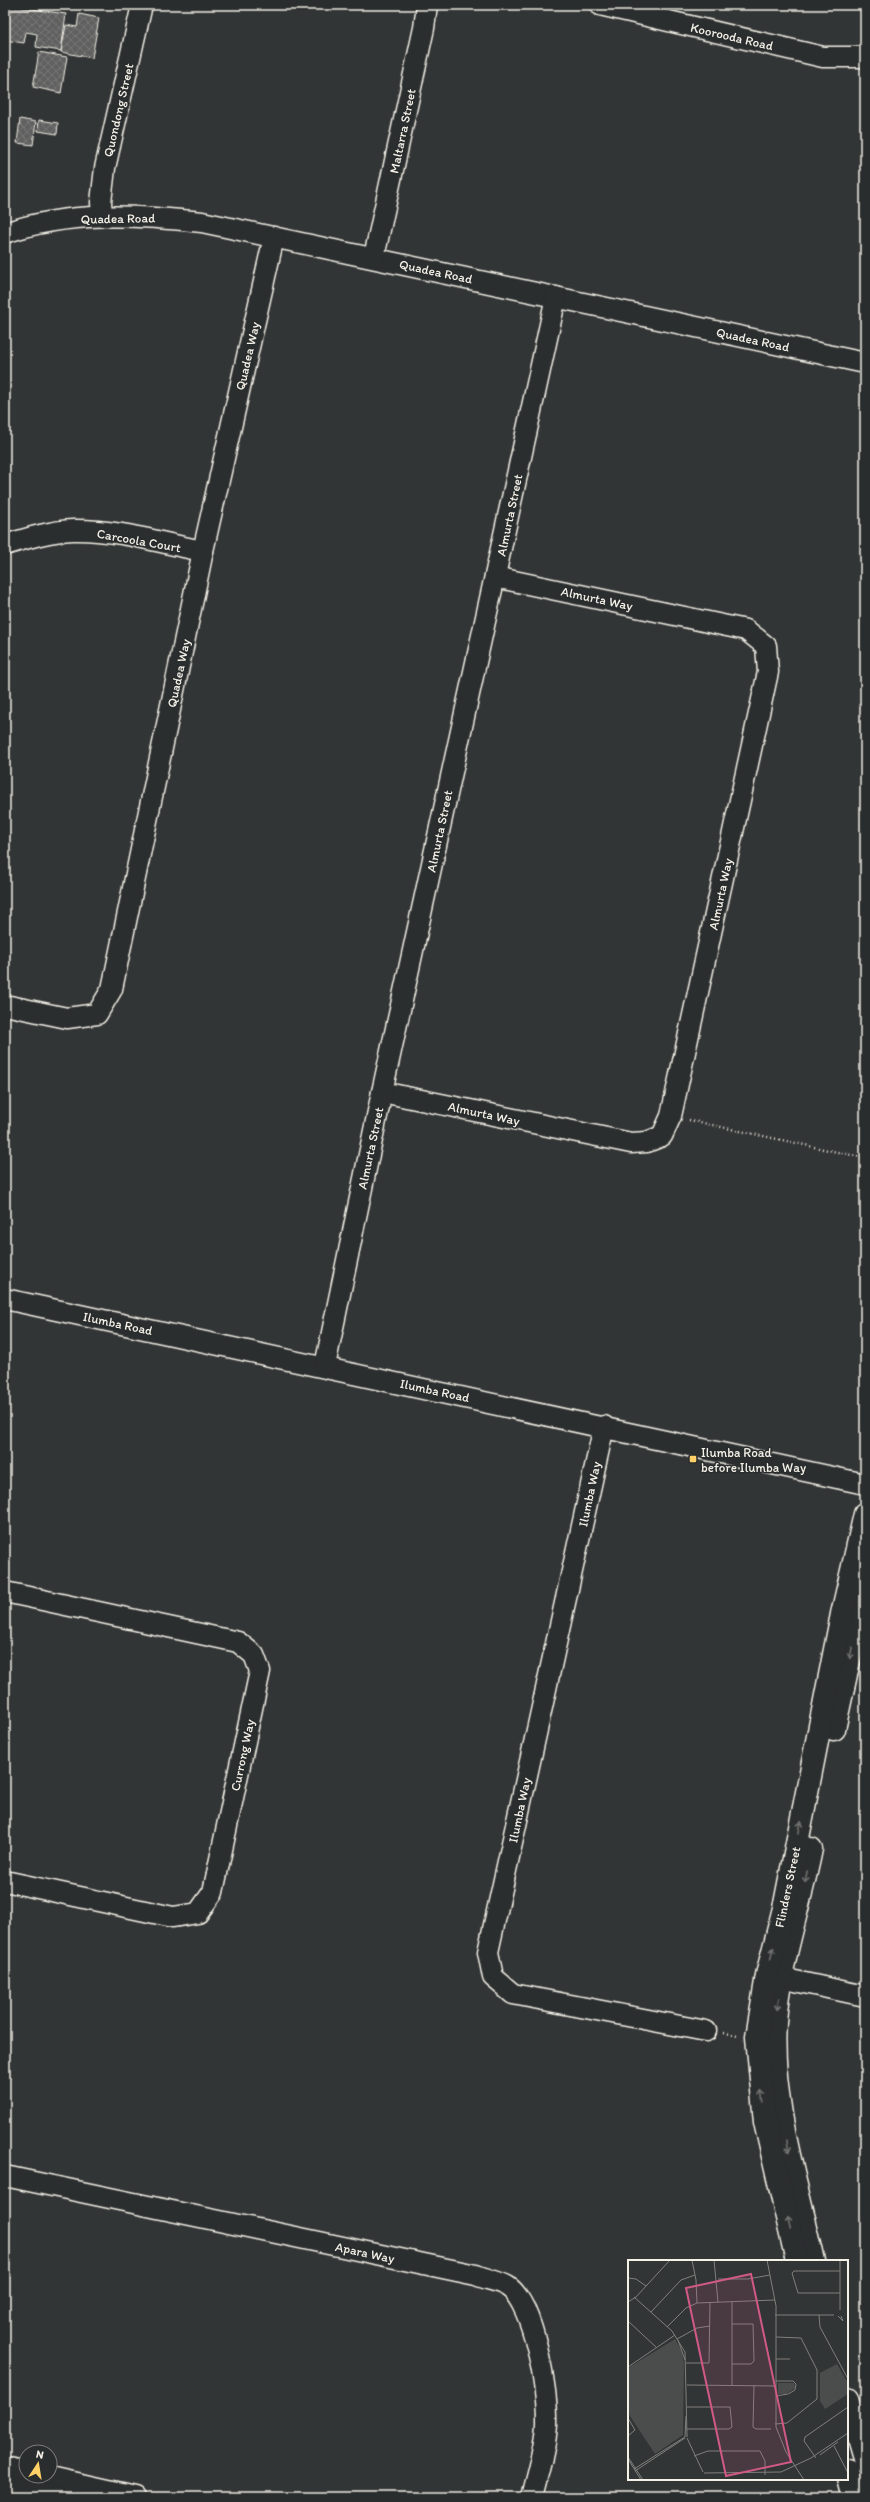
<svg xmlns="http://www.w3.org/2000/svg" width="870" height="2502" font-family="Itim,sans-serif">
<style>
.building{fill:url(#building-cross-hatch);stroke:#f4f1e8}
.lines{fill:none;stroke-linecap:round;stroke-linejoin:round}
.minor-casing{stroke:#f4f1e8;stroke-width:23}
.major-casing{stroke:#f4f1e8;stroke-width:25}
.path{stroke:#f4f1e8;stroke-width:2.5;stroke-dasharray:1 3;stroke-linecap:butt}
.minor{stroke:#2a2d2e;stroke-width:20}
.major{stroke:#2a2d2e;stroke-width:22}
.oneway{stroke:#71726f}
.poi-dot{fill:#ffd166;stroke:#2a2d2e;stroke-width:1.5}
.labels{text-anchor:middle;stroke-width:3;stroke-linejoin:round;paint-order:stroke}
.street-label{font-size:13px;fill:#f4f1e8;stroke:#2a2d2e}
.poi-label{font-size:13px;fill:#f4f1e8;stroke:#2a2d2e;text-anchor:start}
.inset-road{fill:none;stroke:#80807d;stroke-width:1}
.view{fill:#d15985;fill-opacity:0.15;stroke:#d15985;stroke-width:2}
.inset-edge{fill:none;stroke:#f4f1e8;stroke-width:2}
</style>
<defs>
<pattern id="building-cross-hatch" width="8" height="8" patternUnits="userSpaceOnUse"><rect width="8" height="8" fill="#5f605f"/><path d="M0 0l8 8M0 8l8-8" fill="none" stroke="#777776"/></pattern>
</defs>
<rect width="100%" height="100%" fill="#323535"/>
<filter id="ink" filterUnits="userSpaceOnUse"><feTurbulence type="fractalNoise" baseFrequency=".025" numOctaves="2"/><feDisplacementMap in="SourceGraphic" scale="8" xChannelSelector="R" yChannelSelector="G"/><feConvolveMatrix kernelMatrix="1 2 1 2 8 2 1 2 1" color-interpolation-filters="sRGB"/></filter>
<g filter="url(#ink)">
<g class="building">
<polygon points="5,5 66,14 61,51 36,47 37,34 26,32 24,43 5,40"/>
<polygon points="79,14 99,18 92,58 61,52 66,25 77,27"/>
<polygon points="39,52 67,57 61,93 33,87"/>
<polygon points="20,119 36,122 33,145 17,143"/>
<polygon points="39,120 58,123 57,134 38,131"/>
</g>
<g class="lines">
<g class="minor-casing">
<g id="minor">
<polyline points="600,5 823,57 865,57"/>
<polyline points="102,216 101,202 105,168 142,5"/>
<path d="M5,233c63,-22 132,-18 197,-11l663,141"/>
<polyline points="374,257 424,28 427,5"/>
<path d="M5,545c23,-7 45,-14 68,-15 43,-1 88,13 130,21"/>
<polyline points="5,1005 67,1018 97,1014 112,989 203,551 274,237"/>
<polyline points="382,1092 631,1143 647,1142 662,1136 671,1116 768,672 766,646 746,630 495,577"/>
<polyline points="5,1299 865,1484"/>
<polyline points="325,1366 382,1092 556,297"/>
<polyline points="604,1426 488,1952 493,1977 513,1994 706,2031"/>
<polyline points="5,1592 238,1642 254,1655 260,1671 213,1892 198,1913 173,1917 5,1881"/>
<polyline points="767,1975 865,1996"/>
<path d="M5,2176l471,99c9,4 22,6 31,11 27,16 41,106 40,137 -1,25 -9,49 -15,74"/>
</g>
</g>
<g class="major-casing">
<g id="major">
<polyline points="834,1729 865,1588"/>
<path d="M811,1849c-11,57 -32,115 -36,173 -5,80 22,162 39,239"/>
<polyline points="797,2261 765,2122 757,2037 767,1975 785,1904 842,1614 865,1514"/>
<polyline points="847,2400 865,2461"/>
<polyline points="5,2468 26,2473"/>
<polyline points="847,2470 854,2497"/>
<polyline points="41,2476 135,2497"/>
<polyline points="5,2486 54,2497"/>
</g>
</g>
<g class="path">
<polyline points="689,1120 865,1158"/>
<polyline points="724,2033 737,2035"/>
</g>
<use href="#minor" class="minor"/>
<use href="#major" class="major"/>
</g>
<defs><path id="oneway-shaft" d="M-6 0H5M1.5-3L5.5 0L1.5 3" fill="none" stroke-width="1.6" stroke-linecap="round" stroke-linejoin="round"/></defs>
<g class="oneway">
<use href="#oneway-shaft" transform="translate(851 1653) rotate(102)"/>
<use href="#oneway-shaft" transform="translate(800 1827) rotate(-79)"/>
<use href="#oneway-shaft" transform="translate(806 1877) rotate(101)"/>
<use href="#oneway-shaft" transform="translate(772 1953) rotate(-76)"/>
<use href="#oneway-shaft" transform="translate(778 2004) rotate(99)"/>
<use href="#oneway-shaft" transform="translate(762 2096) rotate(-97)"/>
<use href="#oneway-shaft" transform="translate(788 2146) rotate(79)"/>
<use href="#oneway-shaft" transform="translate(789 2223) rotate(-102)"/>
</g>
</g>
<rect class="poi-dot" x="689" y="1455" width="8" height="8" rx="2"/>
<g class="labels">
<g class="street-label">
<text transform="translate(732 36) rotate(13)" y="5">Koorooda Road</text>
<text transform="translate(118 110) rotate(-77)" y="5">Quondong Street</text>
<text transform="translate(402 131) rotate(-78)" y="5">Maltarra Street</text>
<text transform="translate(118 218) rotate(-1)" y="5">Quadea Road</text>
<text transform="translate(436 271) rotate(12)" y="5">Quadea Road</text>
<text transform="translate(753 339) rotate(12)" y="5">Quadea Road</text>
<text transform="translate(247 356) rotate(-77)" y="5">Quadea Way</text>
<text transform="translate(509 515) rotate(-78)" y="5">Almurta Street</text>
<text transform="translate(139 540) rotate(10)" y="5">Carcoola Court</text>
<text transform="translate(597 598) rotate(12)" y="5">Almurta Way</text>
<text transform="translate(178 673) rotate(-78)" y="5">Quadea Way</text>
<text transform="translate(439 831) rotate(-78)" y="5">Almurta Street</text>
<text transform="translate(720 894) rotate(-78)" y="5">Almurta Way</text>
<text transform="translate(484 1113) rotate(12)" y="5">Almurta Way</text>
<text transform="translate(370 1148) rotate(-78)" y="5">Almurta Street</text>
<text transform="translate(118 1323) rotate(12)" y="5">Ilumba Road</text>
<text transform="translate(435 1390) rotate(12)" y="5">Ilumba Road</text>
<text transform="translate(589 1494) rotate(-78)" y="5">Ilumba Way</text>
<text transform="translate(242 1755) rotate(-78)" y="5">Currong Way</text>
<text transform="translate(519 1810) rotate(-78)" y="5">Ilumba Way</text>
<text transform="translate(787 1887) rotate(-78)" y="5">Flinders Street</text>
<text transform="translate(365 2252) rotate(12)" y="5">Apara Way</text>
</g>
<g class="poi-label">
<text x="701" y="1457">Ilumba Road<tspan x="701" dy="15">before Ilumba Way</tspan></text>
</g>
</g>
<g transform="translate(628 2260)">
<rect width="220" height="220" fill="#323535"/>
<path d="M47,79l7,12 2,13 -1,71 -28,19 -27,-41v-45zM209,104l11,19v11l-23,15 -5,-8v-28zM150,123h16l1,5 -9,6h-8z" fill="#4b4d4c"/>
<path class="inset-road" d="M64,0l4,20 1,23M86,0l4,42M139,0l9,46v121l10,25 18,28M0,18l8,1 10,7M90,19h30l22,-4M212,33h-42l-6,-20 2,-2h46M6,37l38,34 13,21 2,85M0,42l8,-5 34,-37M212,50v-50M23,52l30,-32 14,-5M147,55h59M191,55l1,12 28,52M210,56l5,5 -2,-5M0,61l29,27M39,67l19,-19 11,-5 78,-3M49,79l20,-11 13,-2M50,80l7,20M148,99h14M58,103h23l1,-61M104,104h19l3,-3 -1,-37h-21M0,107l47,-32M148,121h17l3,3 -1,6 -7,4 -12,2M59,125l89,1M104,125v-83M126,125l-1,42 3,2h15M0,158l7,12 -7,6M147,164l12,-1 30,-24v-29l-16,-32 -25,-1M59,169h42l3,-2 -2,-20h-43M57,177l1,-21M59,178l16,34M206,186l14,27M192,195l18,-13M66,196l14,-5h52l5,10v14M0,197l15,23M188,198l-12,-17 1,-4 43,-30M0,199l13,21M6,209l51,-32M7,211l50,-33M76,213l77,-1 30,-14 37,-25"/>
<path class="view" d="M123,14l40,188 -65,14 -40,-188z"/>
<rect width="220" height="220" class="inset-edge"/>
</g>
<rect width="870" height="2502" fill="none" stroke="#2a2d2e" stroke-width="20"/>
<rect x="10" y="10" width="850" height="2482" fill="none" stroke="#f4f1e8" stroke-width="1.5" filter="url(#ink)"/>
<g transform="translate(38 2464) rotate(12)"><circle r="19" fill="#2a2d2e" stroke="#7b7b78"/>
<path d="M0-3L7 15L0 10L-7 15Z" fill="#ffd166"/>
<text y="-6" font-size="11" font-weight="bold" text-anchor="middle" fill="#f4f1e8">N</text>
</g>
</svg>
